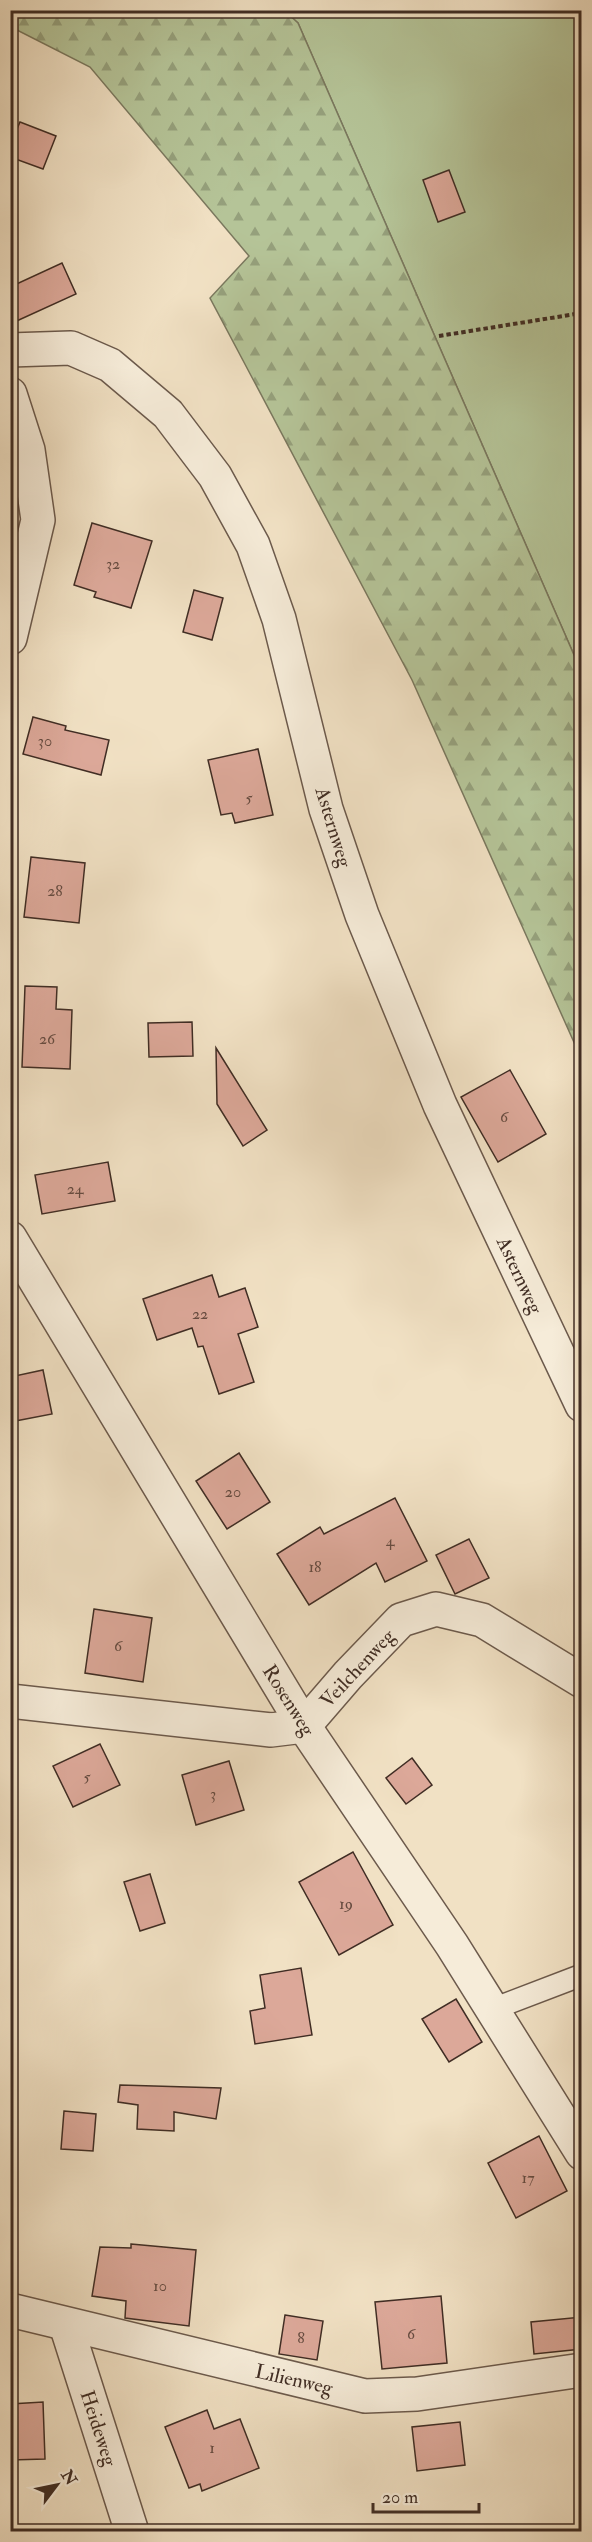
<svg xmlns="http://www.w3.org/2000/svg" width="592" height="2542" font-family="'IM FELL Double Pica',serif">
<style>
.green{fill:#b5c498;stroke:#7a785e;stroke-width:1.5}
.forest{fill:url(#forest-firs);stroke:#7a785e;stroke-width:1.5}
.building{fill:#dca899;stroke:#402d24;stroke-width:1.5}
.lines{fill:none;stroke-linecap:round;stroke-linejoin:round}
.lane-casing{stroke:#6c5a4c;stroke-width:24}
.street-casing{stroke:#6c5a4c;stroke-width:36}
.path{stroke:#402d24;stroke-width:4;stroke-dasharray:4.5 3;stroke-linecap:butt}
.lane{stroke:#f6ecd9;stroke-width:21}
.street{stroke:#f6ecd9;stroke-width:33}
.labels{text-anchor:middle;stroke-width:4.5;stroke-linejoin:round;paint-order:stroke}
.number-label{font-size:16px;fill:#674c41}
.street-label{font-size:20px;fill:#402d24;stroke:#f6ecd9}
</style>
<defs>
<pattern id="forest-firs" width="22" height="20" patternUnits="userSpaceOnUse" patternTransform="scale(1.5)"><rect width="22" height="20" fill="#b5c498"/><path d="M5 1l3.5 6h-7zM16 11l3.5 6h-7z" fill="#95a07c"/></pattern>
</defs>
<rect width="100%" height="100%" fill="#f1e1c4"/>
<filter id="stains"><feTurbulence type="fractalNoise" baseFrequency=".00333" numOctaves="4"/><feColorMatrix values="0 0 0 0 .2 0 0 0 0 .09 0 0 0 0 .02 0 0 0 .5 -.17"/></filter>
<radialGradient id="worn" r=".72"><stop offset=".6" stop-color="#630" stop-opacity="0"/><stop offset="1" stop-color="#630" stop-opacity=".3"/></radialGradient>
<polygon class="green" points="284,11 581,11 581,671 298,23"/>
<polygon class="forest" points="284,10 298,23 581,671 581,1058 412,680 210,298 249,256 90,67 11,27 11,11"/>
<g class="building">
<polygon points="20,122 56,136 43,169 10,157 10,145"/>
<polygon points="449,170 465,212 438,222 423,180"/>
<polygon points="62,263 76,294 10,324 10,287"/>
<polygon points="92,523 152,541 131,608 94,597 96,592 74,585"/>
<polygon points="194,590 223,598 212,640 183,632"/>
<polygon points="33,717 66,726 65,730 109,740 101,775 23,754"/>
<polygon points="258,749 273,815 235,823 232,813 221,815 208,760"/>
<polygon points="31,857 85,863 79,923 24,917"/>
<polygon points="25,986 57,987 56,1009 72,1010 70,1069 22,1067"/>
<polygon points="192,1022 193,1056 149,1057 148,1023"/>
<polygon points="216,1048 267,1130 243,1146 217,1104"/>
<polygon points="510,1070 546,1134 498,1162 461,1097"/>
<polygon points="108,1162 115,1201 42,1214 35,1175"/>
<polygon points="212,1275 219,1297 245,1288 258,1327 238,1334 254,1382 219,1394 203,1346 198,1347 192,1328 157,1340 143,1299"/>
<polygon points="43,1370 52,1414 10,1422 10,1377"/>
<polygon points="239,1453 270,1502 227,1529 196,1481"/>
<polygon points="395,1498 427,1561 385,1582 376,1563 309,1605 277,1554 320,1527 324,1534"/>
<polygon points="469,1539 489,1578 455,1594 436,1555"/>
<polygon points="94,1609 152,1618 143,1682 85,1673"/>
<polygon points="100,1744 120,1785 73,1807 53,1766"/>
<polygon points="412,1758 432,1785 406,1804 386,1778"/>
<polygon points="229,1761 244,1810 196,1825 182,1775"/>
<polygon points="353,1852 393,1925 339,1955 299,1882"/>
<polygon points="150,1874 165,1923 140,1931 124,1882"/>
<polygon points="301,1968 312,2035 255,2044 250,2011 265,2008 260,1975"/>
<polygon points="456,1999 482,2042 449,2062 422,2019"/>
<polygon points="120,2085 221,2088 216,2119 174,2112 174,2131 137,2129 138,2105 118,2102"/>
<polygon points="64,2111 96,2114 93,2151 61,2149"/>
<polygon points="539,2136 567,2191 516,2218 488,2163"/>
<polygon points="131,2244 196,2250 189,2326 125,2318 126,2301 92,2296 100,2247 131,2248"/>
<polygon points="441,2296 447,2363 382,2369 375,2302"/>
<polygon points="285,2315 323,2321 317,2360 279,2354"/>
<polygon points="582,2317 582,2349 534,2354 531,2322"/>
<polygon points="43,2402 45,2459 10,2460 10,2404"/>
<polygon points="207,2410 214,2429 240,2419 259,2468 202,2491 200,2484 189,2488 165,2427"/>
<polygon points="460,2422 465,2465 417,2471 412,2427"/>
</g>
<g class="lines">
<g class="lane-casing">
<polyline id="lane" points="493,2009 582,1975"/>
</g>
<g class="street-casing">
<g id="street">
<polyline points="10,350 71,348 110,365 168,414 215,476 253,545 279,619 326,809 362,915 440,1105 582,1405"/>
<polyline points="10,394 28,450 38,520 10,638"/>
<polyline points="10,1238 304,1726 452,1945 582,2153"/>
<polyline points="10,1701 271,1730 304,1726 348,1675 401,1620 436,1609 482,1620 582,1681"/>
<polyline points="10,2310 365,2396 417,2394 582,2370"/>
<polyline points="66,2325 132,2532"/>
</g>
</g>
<polyline class="path" points="439,336 582,313"/>
<use href="#lane" class="lane"/>
<use href="#street" class="street"/>
</g>
<g class="labels">
<g class="number-label">
<text x="113" y="569">32</text>
<text x="45" y="746">30</text>
<text x="249" y="803">5</text>
<text x="55" y="896">28</text>
<text x="47" y="1044">26</text>
<text x="504" y="1122">6</text>
<text x="75" y="1194">24</text>
<text x="200" y="1319">22</text>
<text x="233" y="1497">20</text>
<text x="390" y="1546">4</text>
<text x="315" y="1572">18</text>
<text x="118" y="1651">6</text>
<text x="87" y="1782">5</text>
<text x="213" y="1799">3</text>
<text x="346" y="1909">19</text>
<text x="528" y="2183">17</text>
<text x="160" y="2291">10</text>
<text x="411" y="2339">6</text>
<text x="301" y="2343">8</text>
<text x="212" y="2453">1</text>
</g>
<g class="street-label">
<text transform="translate(334 827) rotate(73)" y="7">Asternweg</text>
<text transform="translate(520 1275) rotate(65)" y="7">Asternweg</text>
<text transform="translate(357 1668) rotate(-47)" y="7">Veilchenweg</text>
<text transform="translate(289 1700) rotate(58)" y="7">Rosenweg</text>
<text transform="translate(294 2379) rotate(13)" y="7">Lilienweg</text>
<text transform="translate(99 2428) rotate(72)" y="7">Heideweg</text>
</g>
</g>
<rect width="592" height="2542" fill="none" stroke="#f1e1c4" stroke-width="36"/>
<rect x="12" y="12" width="568" height="2518" fill="none" stroke="#402d24" stroke-width="3"/>
<rect x="18" y="18" width="556" height="2506" fill="none" stroke="#402d24" stroke-width="1.5"/>
<g transform="translate(57 2485) rotate(58)" stroke="#f6ecd9" stroke-width="4.5" paint-order="stroke">
<path d="M0-4.5L10 22L0 15L-10 22Z" fill="#402d24"/>
<text y="-9" font-size="16" font-weight="bold" text-anchor="middle" fill="#402d24">N</text>
</g>
<path d="M373 2503v9h106v-9" fill="none" stroke="#402d24" stroke-width="3"/>
<text x="382" y="2503" font-size="18" fill="#402d24" stroke="#f6ecd9" stroke-width="4.5" paint-order="stroke">20 m</text>
<rect width="100%" height="100%" filter="url(#stains)"/>
<rect width="100%" height="100%" fill="url(#worn)"/>
</svg>
